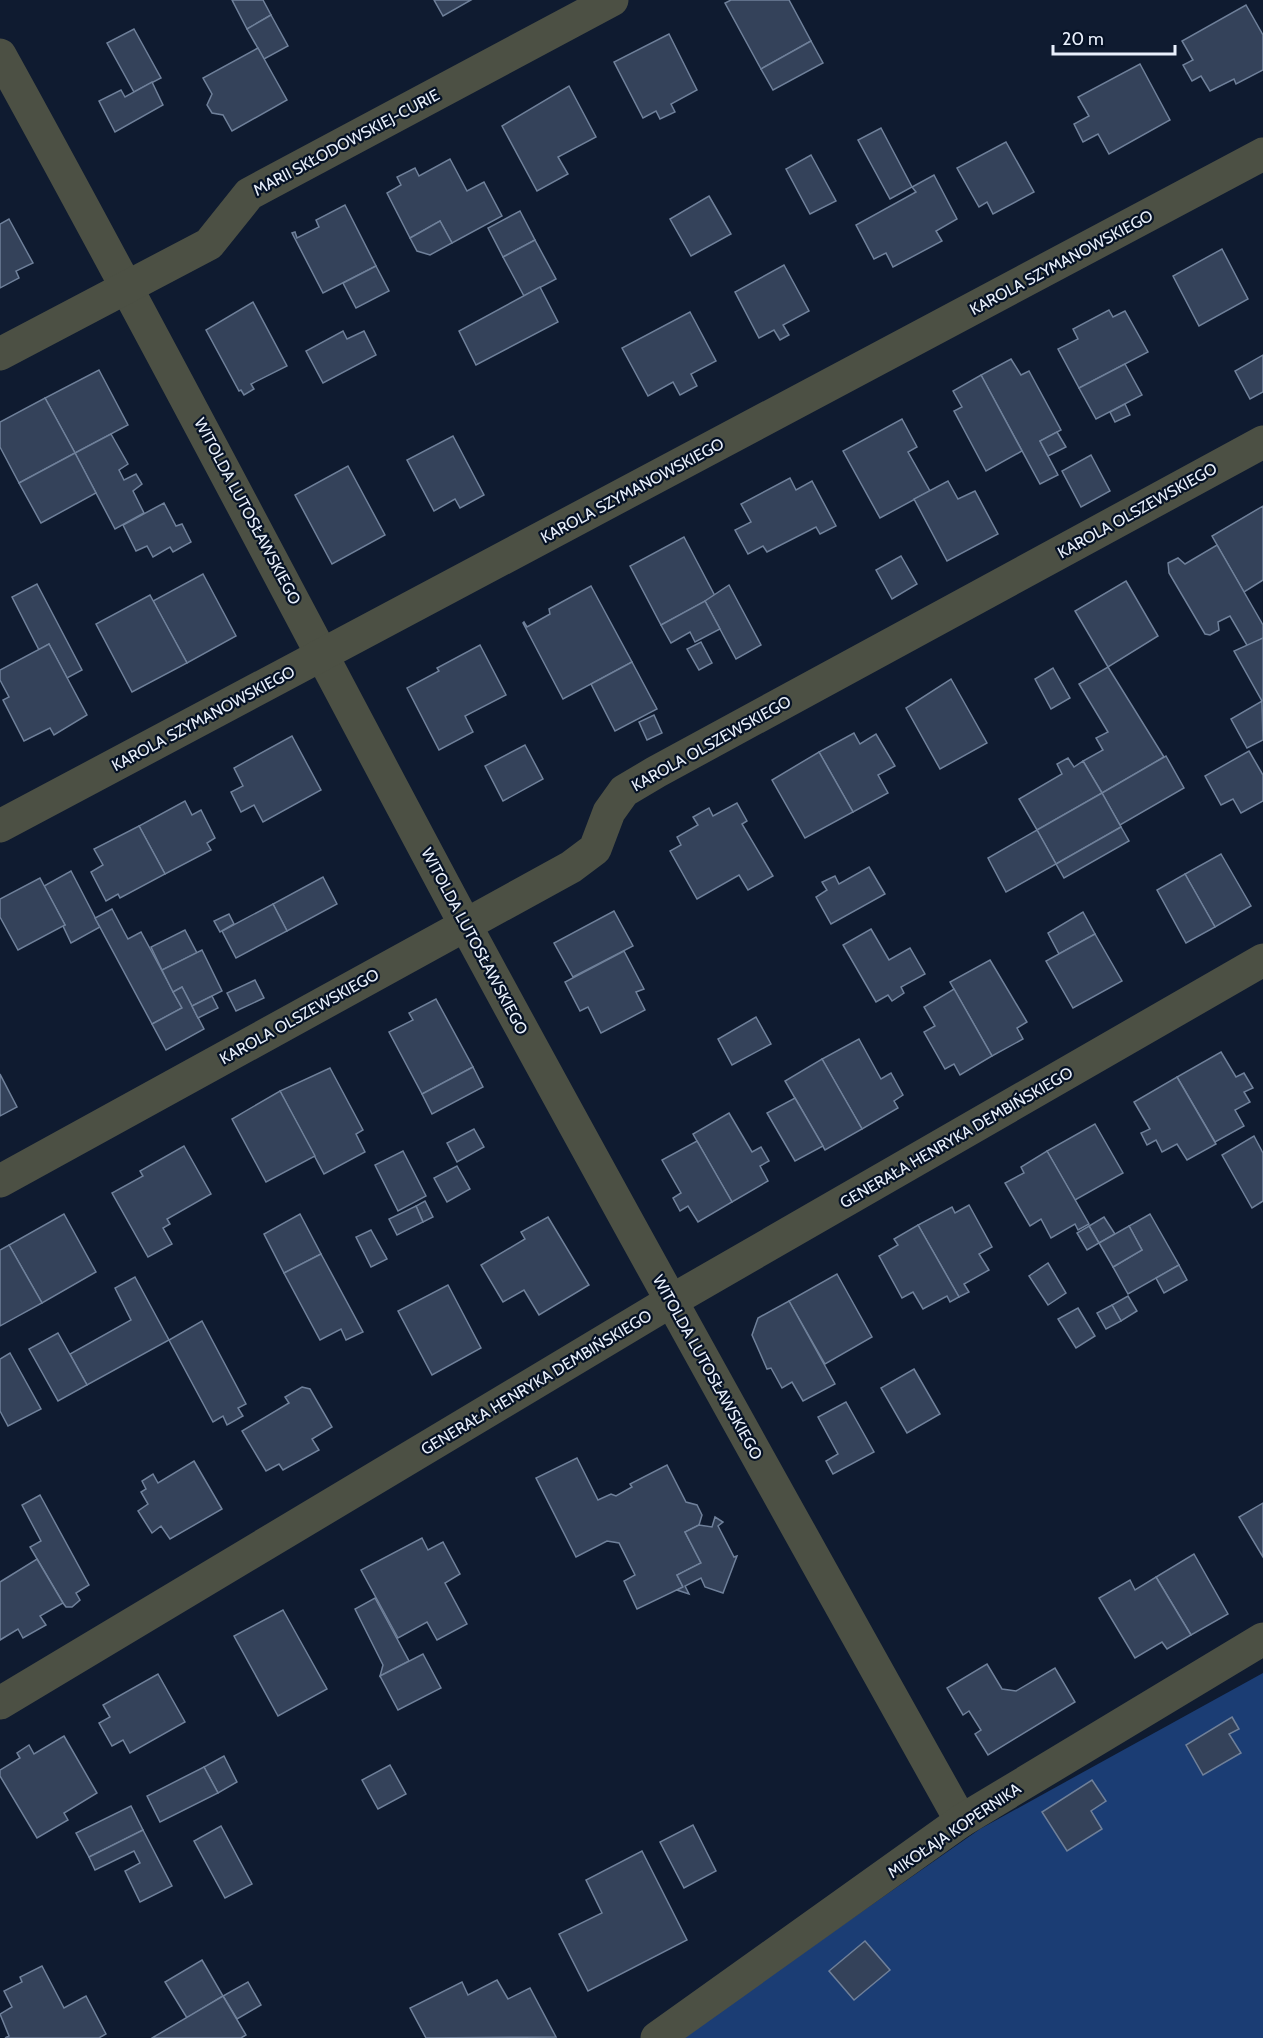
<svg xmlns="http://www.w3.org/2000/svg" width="1263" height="2038" font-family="Cabin,sans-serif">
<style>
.green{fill:#1b3d74}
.building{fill:#34425a;stroke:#6f809a;stroke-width:1.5}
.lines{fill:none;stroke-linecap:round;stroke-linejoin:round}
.street{stroke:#4c5044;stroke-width:33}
.labels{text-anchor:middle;stroke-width:4.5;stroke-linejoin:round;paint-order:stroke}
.street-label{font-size:16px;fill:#e9f0fc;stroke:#061226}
</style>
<rect width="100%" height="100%" fill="#0f1b30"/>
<polygon class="green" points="1263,1673 1263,2038 681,2038 980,1829"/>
<g class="building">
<polygon points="232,0 263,0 271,15 247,29"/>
<polygon points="434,0 471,0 443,16"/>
<polygon points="731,0 789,0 811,41 761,69 725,3"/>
<polygon points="1246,5 1263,35 1263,70 1236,84 1234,79 1210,91 1201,76 1192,81 1183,65 1193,60 1182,41"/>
<polygon points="271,15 288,46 264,59 247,29"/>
<polygon points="134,29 161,78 134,92 107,43"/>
<polygon points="669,34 697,90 671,104 675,112 660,119 656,111 643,118 614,62"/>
<polygon points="811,41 823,63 773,90 761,69"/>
<polygon points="258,48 287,100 232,131 223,115 212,113 207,105 212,94 203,78"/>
<polygon points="1140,64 1170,120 1109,154 1098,134 1083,142 1074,124 1089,116 1078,97"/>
<polygon points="152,82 163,105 115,132 99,101 121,90 125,97"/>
<polygon points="569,86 596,137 558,157 568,174 537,191 502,126"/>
<polygon points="881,128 912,187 890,199 858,140"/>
<polygon points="1006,142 1034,192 993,214 987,202 979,207 957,168"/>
<polygon points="811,155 836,201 810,214 786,169"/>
<polygon points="450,159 467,191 484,182 502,216 452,243 440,221 410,238 387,193 401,185 397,177 415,168 419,176"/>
<polygon points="934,175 957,219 936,231 942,241 893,267 886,253 874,259 856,225 916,192 912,187"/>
<polygon points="709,196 731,234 691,256 670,219"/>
<polygon points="345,205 376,266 323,293 292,233 295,232 297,238 319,227 316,220"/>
<polygon points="520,211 535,240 503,257 488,228"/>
<polygon points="9,219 33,263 16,271 19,278 0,288 0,224"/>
<polygon points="440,221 452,243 430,255 417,251 410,238"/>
<polygon points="535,240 556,279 524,296 503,257"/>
<polygon points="1222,249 1248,299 1199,326 1173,276"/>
<polygon points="784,265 809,311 783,325 789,335 780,340 774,330 759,338 735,292"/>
<polygon points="376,266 389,291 356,308 343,283"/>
<polygon points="540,287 558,322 476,365 459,331"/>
<polygon points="253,302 287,366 251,384 254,389 244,395 241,390 239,391 206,330"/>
<polygon points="1109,310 1113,317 1125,311 1148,352 1079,388 1058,349 1078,339 1073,329"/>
<polygon points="690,312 716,361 691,374 697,386 680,395 673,382 648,396 622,348"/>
<polygon points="343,331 347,339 364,331 376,355 323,383 306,351"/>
<polygon points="1263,355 1263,392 1250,399 1235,371"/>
<polygon points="1011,359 1021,375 1029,371 1061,430 1040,441 1058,475 1040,484 981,375"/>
<polygon points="1125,364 1142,395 1096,419 1079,388"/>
<polygon points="99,370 128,425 75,453 45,398"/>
<polygon points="981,375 1022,451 986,471 954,411 962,407 953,391"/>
<polygon points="45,398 75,453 19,483 0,447 0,422"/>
<polygon points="1125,404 1130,415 1115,422 1110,412"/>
<polygon points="902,419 917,447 908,452 930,491 880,518 843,451"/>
<polygon points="1057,432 1066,447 1048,456 1040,441"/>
<polygon points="111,434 128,464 119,470 124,480 136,474 142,484 133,491 144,513 115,529 75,453"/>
<polygon points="453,436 484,495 460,508 455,499 434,511 407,460"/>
<polygon points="75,453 96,493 41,523 19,483"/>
<polygon points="1091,455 1110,491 1081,507 1062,471"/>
<polygon points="348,466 385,535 332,564 295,495"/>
<polygon points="790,478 796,490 812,481 836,526 820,534 816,527 767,552 763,546 748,554 735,530 751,522 741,504"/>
<polygon points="948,481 958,499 975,491 998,534 947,561 914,499"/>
<polygon points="164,503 176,526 182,524 191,542 173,552 170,547 153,557 147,546 136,551 123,525"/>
<polygon points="1263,506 1263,580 1244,592 1212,536"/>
<polygon points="684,537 715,596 661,625 630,566"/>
<polygon points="1217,545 1263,625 1263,638 1248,647 1230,616 1218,622 1219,630 1210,635 1205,634 1169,573 1168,563 1178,558 1185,564"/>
<polygon points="901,556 917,584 892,599 876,570"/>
<polygon points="203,574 236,636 187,663 153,601"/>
<polygon points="1126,581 1158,636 1108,667 1075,611"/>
<polygon points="37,584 82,670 67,678 49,644 39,650 12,597"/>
<polygon points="729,585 761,645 736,659 705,601"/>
<polygon points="591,586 632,662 563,699 523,623 524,622 527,627 550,614 549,609"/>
<polygon points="150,595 187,663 132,692 96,624"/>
<polygon points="705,601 720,629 695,642 690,632 671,643 661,625"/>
<polygon points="1263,638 1263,700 1262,701 1234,651"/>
<polygon points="701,642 712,663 699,670 687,649"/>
<polygon points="49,644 87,715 54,735 50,728 24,741 3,700 9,697 0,680 0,670"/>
<polygon points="480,645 506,695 465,716 473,732 439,750 407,688 439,671 437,668"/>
<polygon points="632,662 657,709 615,731 591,684"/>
<polygon points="1108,667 1164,757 1102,793 1083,761 1103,750 1096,738 1108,732 1079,684"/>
<polygon points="1053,668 1070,698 1051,709 1035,679"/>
<polygon points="951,679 987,743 940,769 906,708"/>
<polygon points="1262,701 1263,740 1247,748 1231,719"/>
<polygon points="654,715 662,733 647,740 639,722"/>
<polygon points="854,733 860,744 876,734 895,766 878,775 888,793 853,812 819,752"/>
<polygon points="292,736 321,790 263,822 254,805 241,812 231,792 243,786 234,768"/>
<polygon points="525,745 543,779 503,801 485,766"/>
<polygon points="1249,751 1263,775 1263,801 1241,813 1233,799 1221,805 1205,776"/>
<polygon points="819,752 853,812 805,838 772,780"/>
<polygon points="1166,756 1184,788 1120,825 1102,793"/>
<polygon points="1068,758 1074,767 1083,761 1102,793 1037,830 1019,799 1062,774 1057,764"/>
<polygon points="1102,793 1121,827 1056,864 1037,830"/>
<polygon points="185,801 192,815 201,810 215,838 207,843 211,850 165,874 139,826"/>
<polygon points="737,803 747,821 742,824 773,876 748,890 739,875 697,899 670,851 681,845 677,837 698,825 693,817 709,808 713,816"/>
<polygon points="139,826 165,874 120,898 118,894 106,901 91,872 103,865 94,849"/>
<polygon points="1121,827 1129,841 1064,878 1056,864"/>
<polygon points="1037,830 1056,864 1006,892 988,858"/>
<polygon points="1221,854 1251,906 1215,927 1185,874"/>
<polygon points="869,867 885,894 831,924 816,897 827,890 822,882 835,876 839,884"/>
<polygon points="71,871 100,927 71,943 63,926 65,925 44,886"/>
<polygon points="1185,874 1215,927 1186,943 1157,890"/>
<polygon points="323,877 337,904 287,931 273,904"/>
<polygon points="40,878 65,925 18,950 0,917 0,899"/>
<polygon points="273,904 287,931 236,958 222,931"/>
<polygon points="112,909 128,939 141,932 182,1008 152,1024 95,918"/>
<polygon points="614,911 633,946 573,977 554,943"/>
<polygon points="1083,912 1095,934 1059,954 1048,933"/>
<polygon points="229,914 234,924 220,932 214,921"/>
<polygon points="871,929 889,960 910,948 925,974 901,987 904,993 892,1001 888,995 876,1002 843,945"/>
<polygon points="185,930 197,953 162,970 151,947"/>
<polygon points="1095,934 1122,981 1073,1008 1046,961"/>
<polygon points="202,950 222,991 192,1006 182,987 173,992 162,970"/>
<polygon points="624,951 644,989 636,992 645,1010 601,1033 588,1007 580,1011 565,982"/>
<polygon points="990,960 1027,1022 1017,1028 1023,1039 992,1056 950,982"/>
<polygon points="255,980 264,998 236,1011 227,993"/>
<polygon points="182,987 204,1029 166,1050 152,1024 182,1008 173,992"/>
<polygon points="954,989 992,1056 960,1075 954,1064 945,1069 924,1032 935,1026 924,1007"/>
<polygon points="212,996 218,1008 198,1018 192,1006"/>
<polygon points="436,999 473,1067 422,1094 389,1032 413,1020 409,1013"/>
<polygon points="756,1017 771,1044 732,1065 718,1039"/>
<polygon points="859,1039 881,1079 891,1073 903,1095 894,1101 898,1108 862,1129 822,1059"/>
<polygon points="1221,1052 1236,1077 1244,1073 1253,1088 1244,1092 1250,1102 1235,1110 1244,1126 1215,1142 1177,1077"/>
<polygon points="822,1059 862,1129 825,1150 785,1081"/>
<polygon points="473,1067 483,1087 432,1114 422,1094"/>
<polygon points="330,1068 363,1130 356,1134 365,1152 324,1174 280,1091"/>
<polygon points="0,1074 17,1107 0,1116"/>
<polygon points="1177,1077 1216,1144 1187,1160 1177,1144 1162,1152 1156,1140 1147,1145 1141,1133 1150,1129 1134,1102"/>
<polygon points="280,1091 315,1156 266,1182 232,1119"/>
<polygon points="795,1098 823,1146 795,1161 767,1113"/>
<polygon points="729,1113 752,1152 761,1147 769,1161 760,1166 768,1181 732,1202 693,1134"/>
<polygon points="1095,1124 1123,1173 1075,1200 1047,1151"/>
<polygon points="474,1129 484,1147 457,1162 447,1143"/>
<polygon points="1254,1136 1263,1153 1263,1201 1252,1208 1222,1155"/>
<polygon points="697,1141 732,1202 698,1222 688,1206 680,1211 673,1198 681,1193 662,1160"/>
<polygon points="184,1146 211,1194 167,1219 170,1224 163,1228 172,1244 148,1257 112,1193 143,1176 140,1171"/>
<polygon points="403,1151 426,1196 398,1211 375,1165"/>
<polygon points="1047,1151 1089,1224 1078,1230 1075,1224 1051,1238 1041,1219 1030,1226 1005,1183 1024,1173 1021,1167"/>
<polygon points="457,1166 470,1189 447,1202 434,1178"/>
<polygon points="425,1201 433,1217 423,1222 416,1206"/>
<polygon points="969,1205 992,1247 979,1254 989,1270 964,1284 969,1292 959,1297 918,1225 952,1207 955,1213"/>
<polygon points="416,1206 423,1222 397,1235 389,1219"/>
<polygon points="64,1214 96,1272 42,1303 9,1245"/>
<polygon points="300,1214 321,1254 284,1273 264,1234"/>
<polygon points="1150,1214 1179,1265 1128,1294 1113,1267 1142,1250 1129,1226"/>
<polygon points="548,1217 589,1285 539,1315 524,1290 503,1302 481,1265 525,1239 521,1232"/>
<polygon points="1104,1217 1115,1234 1099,1243 1089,1226"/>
<polygon points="918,1225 959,1297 950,1302 947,1296 923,1309 913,1292 902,1298 879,1256 898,1245 894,1239"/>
<polygon points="1089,1226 1099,1243 1087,1250 1077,1233"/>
<polygon points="1129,1226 1142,1250 1113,1267 1099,1243"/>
<polygon points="371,1230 387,1259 371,1267 356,1237"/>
<polygon points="9,1245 42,1303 0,1326 0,1250"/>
<polygon points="321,1254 363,1332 346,1340 341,1329 320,1340 284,1273"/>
<polygon points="1048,1263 1066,1293 1048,1305 1029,1276"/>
<polygon points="1179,1265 1187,1280 1164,1293 1156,1278"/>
<polygon points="837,1274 872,1337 825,1364 789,1301"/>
<polygon points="135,1277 169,1340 87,1385 70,1354 131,1320 115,1288"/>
<polygon points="448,1285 481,1348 432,1375 398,1311"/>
<polygon points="1128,1296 1137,1311 1121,1321 1112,1305"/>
<polygon points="789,1301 835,1384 803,1401 792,1382 782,1388 771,1368 767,1369 752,1335 758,1318"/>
<polygon points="1112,1305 1121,1321 1106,1329 1097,1313"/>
<polygon points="1078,1308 1095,1336 1076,1348 1058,1319"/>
<polygon points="202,1321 246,1404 238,1408 243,1416 227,1425 223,1416 213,1422 169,1340"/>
<polygon points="58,1333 87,1385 58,1401 29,1349"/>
<polygon points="10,1353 41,1409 8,1426 0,1411 0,1359"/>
<polygon points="914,1369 940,1414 907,1433 881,1388"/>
<polygon points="302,1387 310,1389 332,1427 312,1439 319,1450 283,1470 279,1464 266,1471 242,1431 289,1403 285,1397"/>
<polygon points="846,1402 874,1452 833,1474 826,1461 838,1454 818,1417"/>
<polygon points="577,1458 598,1500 611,1494 616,1496 632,1487 630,1484 667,1465 686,1502 697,1505 702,1515 699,1525 685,1532 701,1563 677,1575 683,1587 637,1609 624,1581 635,1575 619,1543 607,1541 576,1557 536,1478"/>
<polygon points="194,1461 222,1509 170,1539 161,1526 152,1533 138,1511 148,1504 141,1492 146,1489 142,1481 153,1474 158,1483"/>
<polygon points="40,1495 89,1585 76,1593 80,1600 72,1607 66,1607 63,1603 30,1547 41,1541 22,1505"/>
<polygon points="1263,1503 1263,1557 1239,1517"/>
<polygon points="715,1517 723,1522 718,1526 734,1557 737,1556 723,1593 705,1587 701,1578 685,1586 689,1594 677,1590 683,1587 677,1575 701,1563 685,1532 699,1525 712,1527"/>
<polygon points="422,1538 428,1550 443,1542 460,1574 445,1583 467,1624 437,1640 427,1622 398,1638 361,1570"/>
<polygon points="1194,1554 1228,1614 1191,1635 1156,1577"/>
<polygon points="37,1559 63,1603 40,1616 46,1625 23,1638 18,1629 0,1640 0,1582"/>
<polygon points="1156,1577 1191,1635 1167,1649 1162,1642 1135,1658 1099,1598 1130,1580 1135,1590"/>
<polygon points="375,1598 409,1661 380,1676 383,1665 355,1609"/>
<polygon points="283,1610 327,1689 278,1716 234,1636"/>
<polygon points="423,1654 441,1688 398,1710 380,1676"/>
<polygon points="987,1664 1002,1689 1016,1691 1055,1668 1075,1702 988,1755 975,1734 981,1730 969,1711 963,1715 947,1688"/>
<polygon points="158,1674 185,1722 130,1753 123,1740 112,1746 99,1723 110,1717 103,1705"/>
<polygon points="1232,1717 1239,1729 1229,1734 1241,1753 1203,1775 1186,1745"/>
<polygon points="64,1736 97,1793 64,1813 68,1820 37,1838 0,1776 0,1770 20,1758 17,1753 29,1745 34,1754"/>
<polygon points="224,1756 237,1782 218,1793 204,1767"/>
<polygon points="390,1765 406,1794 378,1809 362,1780"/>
<polygon points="204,1767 218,1793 160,1822 147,1796"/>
<polygon points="1092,1780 1106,1801 1091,1811 1102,1829 1067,1851 1042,1812"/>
<polygon points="131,1806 143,1830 89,1857 76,1833"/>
<polygon points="693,1825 716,1871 684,1888 660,1842"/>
<polygon points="221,1826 252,1884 225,1898 194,1841"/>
<polygon points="143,1830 172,1886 140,1902 125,1871 140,1863 134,1851 95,1870 89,1857"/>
<polygon points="642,1851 687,1940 588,1991 559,1934 602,1913 586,1880"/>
<polygon points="865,1941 890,1970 854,2000 829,1971"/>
<polygon points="202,1960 223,1996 187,2018 165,1982"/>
<polygon points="42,1966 64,2008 86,1996 106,2034 99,2038 5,2038 9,2036 0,2014 12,2007 4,1991 22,1982 20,1977"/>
<polygon points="497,1980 508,1999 530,1988 556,2037 426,2038 410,2008 462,1982 468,1995"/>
<polygon points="248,1982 261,2005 237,2019 223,1996"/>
<polygon points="223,1996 246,2035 241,2038 152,2038"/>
</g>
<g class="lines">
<g class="street">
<path d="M0,55c160,289 311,582 467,873 162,299 328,596 494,893"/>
<polyline points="0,354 209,244 249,194 612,0"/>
<polyline points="0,826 1263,154"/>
<polyline points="0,1181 571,867 595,849 609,812 624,791 656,772 1263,442"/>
<polyline points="0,1703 671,1301 1263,960"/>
<polyline points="657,2038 961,1821 1263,1639"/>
</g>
</g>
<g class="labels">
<g class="street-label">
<text transform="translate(346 142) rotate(-28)" y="6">MARII SKŁODOWSKIEJ-CURIE</text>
<text transform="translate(1061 262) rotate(-28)" y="6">KAROLA SZYMANOWSKIEGO</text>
<text transform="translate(632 490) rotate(-28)" y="6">KAROLA SZYMANOWSKIEGO</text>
<text transform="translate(1137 510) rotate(-29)" y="6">KAROLA OLSZEWSKIEGO</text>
<text transform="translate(248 511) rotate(62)" y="6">WITOLDA LUTOSŁAWSKIEGO</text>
<text transform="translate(203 718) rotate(-28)" y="6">KAROLA SZYMANOWSKIEGO</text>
<text transform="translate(711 743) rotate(-29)" y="6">KAROLA OLSZEWSKIEGO</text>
<text transform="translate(475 941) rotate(62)" y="6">WITOLDA LUTOSŁAWSKIEGO</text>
<text transform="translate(299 1016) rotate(-29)" y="6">KAROLA OLSZEWSKIEGO</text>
<text transform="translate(956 1137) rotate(-30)" y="6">GENERAŁA HENRYKA DEMBIŃSKIEGO</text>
<text transform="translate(708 1367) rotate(61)" y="6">WITOLDA LUTOSŁAWSKIEGO</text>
<text transform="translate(536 1382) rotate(-31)" y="6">GENERAŁA HENRYKA DEMBIŃSKIEGO</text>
<text transform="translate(954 1830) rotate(-34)" y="6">MIKOŁAJA KOPERNIKA</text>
</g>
</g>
<path d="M1053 45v9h122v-9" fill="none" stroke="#e9f0fc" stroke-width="3"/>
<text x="1062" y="45" font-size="18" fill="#e9f0fc" stroke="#061226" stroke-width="4.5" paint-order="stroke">20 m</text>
</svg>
